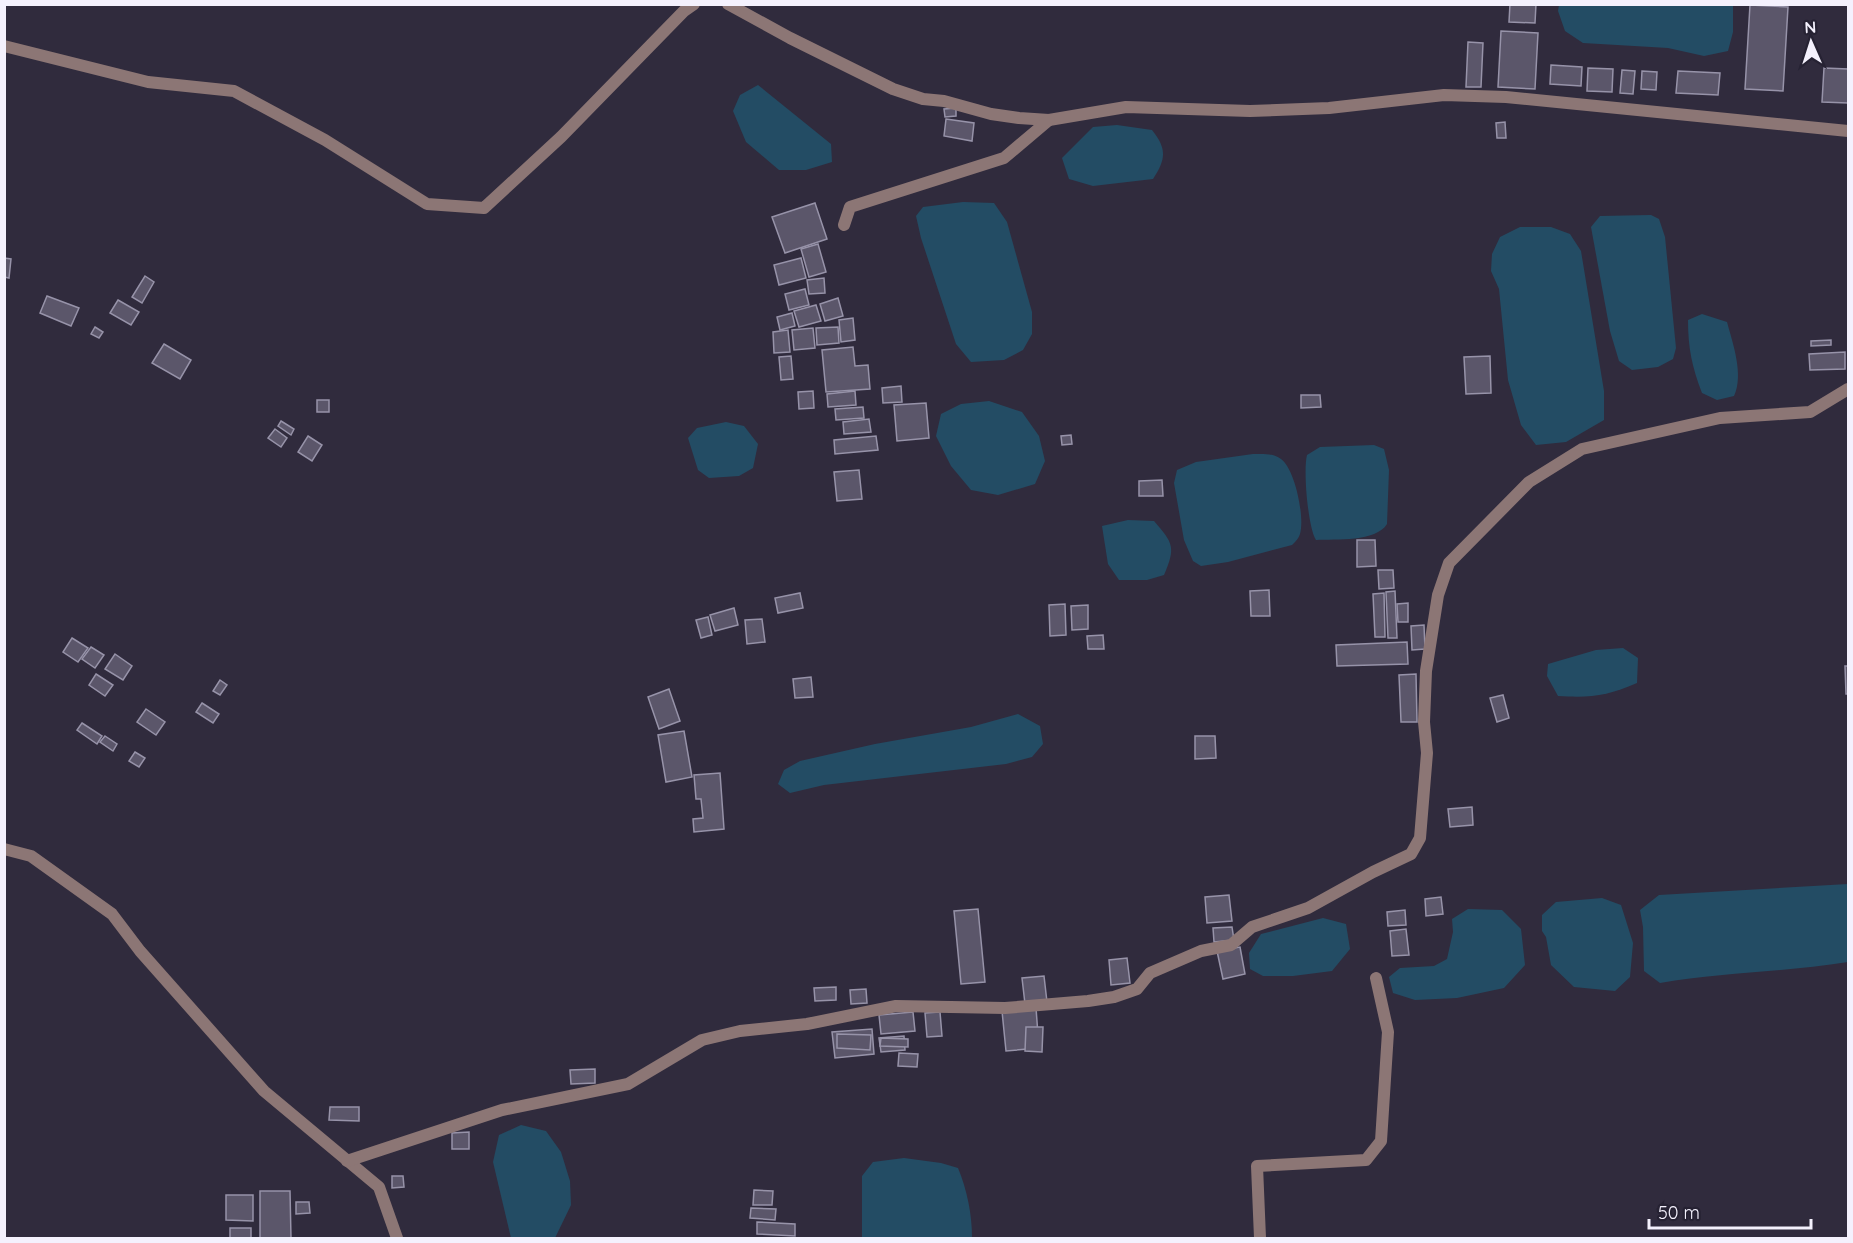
<svg xmlns="http://www.w3.org/2000/svg" width="1853" height="1243" font-family="Quicksand,sans-serif">
<style>
.water{fill:#234c64}
.building{fill:#5b566a;stroke:#9793a9;stroke-width:1.5}
.lines{fill:none;stroke-linecap:round;stroke-linejoin:round}
.minor{stroke:#8c7675;stroke-width:12}
</style>
<rect width="100%" height="100%" fill="#302b3d"/>
<g class="water">
<polygon points="1559,5 1733,5 1733,32 1728,51 1704,56 1668,48 1583,43 1565,31 1558,11"/>
<polygon points="758,85 831,144 832,162 806,170 779,170 746,142 733,111 740,95"/>
<path d="M1117,125l35,5c15,19 14,29 1,49l-60,7 -24,-7 -7,-21 31,-31z"/>
<polygon points="963,202 994,203 1007,222 1032,312 1032,334 1023,350 1004,360 971,362 956,344 921,238 916,216 923,207"/>
<polygon points="1651,215 1659,219 1665,237 1676,348 1673,359 1658,367 1632,370 1619,361 1610,331 1591,227 1600,216"/>
<polygon points="1520,227 1551,227 1570,234 1581,251 1604,391 1604,420 1566,442 1536,445 1521,425 1508,380 1499,289 1491,271 1492,254 1500,237"/>
<path d="M1702,314l25,8c6,22 17,53 7,74l-17,4 -15,-7c-10,-26 -14,-45 -14,-73z"/>
<polygon points="989,401 1022,412 1039,436 1045,461 1035,484 998,495 971,490 951,466 936,436 941,414 961,404"/>
<polygon points="726,422 744,426 758,444 753,468 739,476 709,478 698,470 688,438 697,428"/>
<path d="M1374,445l10,4 5,21 -2,54c-11,18 -51,15 -71,16 -8,-12 -13,-70 -9,-85l13,-8z"/>
<path d="M1253,454c10,0 19,-1 28,5 14,10 24,58 19,75 -1,4 -4,7 -8,11l-64,17 -27,4 -8,-5 -9,-21 -10,-57 3,-13 19,-8z"/>
<path d="M1128,520l26,1c19,22 22,26 10,54l-17,5h-28l-11,-16 -6,-38z"/>
<path d="M1623,648l15,10 -1,25c-30,13 -46,15 -79,13l-11,-20 1,-12 48,-14z"/>
<polygon points="1018,714 1040,726 1043,744 1032,757 1006,764 824,785 790,793 778,784 784,770 800,761 875,744 971,727"/>
<path d="M1848,884v78c-62,10 -125,10 -188,21l-16,-12 -1,-44 -3,-17 19,-15z"/>
<polygon points="1602,898 1621,905 1633,943 1630,977 1615,991 1574,987 1551,965 1546,937 1542,931 1542,915 1556,902"/>
<polygon points="1468,909 1502,910 1521,929 1525,965 1504,988 1457,998 1415,1000 1393,993 1389,977 1400,968 1434,966 1447,959 1453,932 1452,919"/>
<polygon points="1323,918 1346,924 1350,949 1332,971 1293,976 1263,976 1250,969 1249,953 1261,934"/>
<polygon points="521,1125 546,1131 561,1152 570,1181 571,1205 555,1238 511,1238 493,1162 499,1135"/>
<path d="M904,1158l37,5 17,5c9,22 14,46 14,70h-110v-62l11,-14z"/>
</g>
<g class="building">
<polygon points="1510,4 1536,4 1535,23 1509,22"/>
<polygon points="1750,5 1788,7 1783,91 1745,89"/>
<polygon points="1501,31 1538,33 1535,89 1498,87"/>
<polygon points="1468,42 1483,43 1481,87 1466,87"/>
<polygon points="1551,65 1582,67 1581,86 1550,84"/>
<polygon points="1588,68 1613,69 1612,92 1587,91"/>
<polygon points="1824,68 1848,69 1848,103 1822,102"/>
<polygon points="1622,70 1635,71 1633,94 1620,93"/>
<polygon points="1642,71 1657,72 1656,90 1641,89"/>
<polygon points="1678,71 1720,73 1718,95 1676,93"/>
<polygon points="956,108 956,116 945,117 944,109"/>
<polygon points="946,119 974,123 972,141 944,136"/>
<polygon points="1505,122 1506,138 1497,138 1496,123"/>
<polygon points="815,203 827,239 785,253 772,217"/>
<polygon points="818,244 826,272 809,277 801,249"/>
<polygon points="4,258 11,259 9,278 4,277"/>
<polygon points="801,258 806,278 779,285 774,265"/>
<polygon points="145,276 154,282 142,303 132,297"/>
<polygon points="824,278 825,293 809,294 807,280"/>
<polygon points="805,289 809,305 789,310 785,294"/>
<polygon points="47,296 79,308 71,326 40,313"/>
<polygon points="838,298 843,316 825,321 820,304"/>
<polygon points="118,300 139,312 131,325 110,313"/>
<polygon points="816,305 821,321 799,327 794,311"/>
<polygon points="792,313 795,326 780,330 777,317"/>
<polygon points="853,318 855,340 841,342 839,320"/>
<polygon points="95,327 103,332 99,338 91,334"/>
<polygon points="838,327 839,343 817,345 816,328"/>
<polygon points="813,328 815,348 794,350 792,330"/>
<polygon points="788,330 790,352 774,353 773,332"/>
<polygon points="1831,340 1831,345 1811,346 1811,341"/>
<polygon points="164,344 191,360 180,379 152,363"/>
<polygon points="853,347 855,366 868,365 870,389 826,392 822,350"/>
<polygon points="1845,352 1845,369 1810,370 1809,354"/>
<polygon points="791,356 793,379 781,380 779,357"/>
<polygon points="1490,356 1491,393 1466,394 1464,357"/>
<polygon points="901,386 902,402 883,403 882,388"/>
<polygon points="813,391 814,408 799,409 798,392"/>
<polygon points="855,391 856,405 828,407 827,394"/>
<polygon points="1301,395 1320,395 1321,407 1301,408"/>
<rect x="317" y="400" width="12" height="12"/>
<polygon points="926,403 929,438 897,441 894,405"/>
<polygon points="863,407 864,418 836,420 835,409"/>
<polygon points="869,419 871,432 844,434 843,422"/>
<polygon points="281,421 294,429 291,435 278,426"/>
<polygon points="275,429 287,438 281,447 268,438"/>
<polygon points="1071,435 1072,444 1062,445 1061,436"/>
<polygon points="308,436 322,445 312,461 298,452"/>
<polygon points="876,436 878,450 835,454 834,440"/>
<polygon points="859,470 862,499 837,501 834,472"/>
<polygon points="1162,480 1163,496 1139,496 1139,481"/>
<polygon points="1357,540 1375,540 1376,566 1357,567"/>
<polygon points="1378,570 1393,570 1394,588 1379,589"/>
<polygon points="1269,590 1270,616 1251,616 1250,591"/>
<polygon points="1395,591 1397,638 1388,638 1386,592"/>
<polygon points="800,593 803,608 778,613 775,598"/>
<polygon points="1384,593 1385,637 1375,637 1373,594"/>
<polygon points="1408,603 1408,622 1398,622 1397,604"/>
<polygon points="1065,604 1066,635 1050,636 1049,605"/>
<polygon points="1088,605 1088,629 1072,630 1071,606"/>
<polygon points="734,608 738,625 715,631 710,615"/>
<polygon points="708,617 712,635 701,638 696,620"/>
<polygon points="762,619 765,642 747,644 745,620"/>
<polygon points="1424,625 1425,649 1412,650 1411,626"/>
<polygon points="1103,635 1104,649 1088,649 1087,636"/>
<polygon points="72,638 88,648 78,662 63,652"/>
<polygon points="1407,642 1408,664 1337,666 1336,645"/>
<polygon points="91,647 104,655 95,668 82,659"/>
<polygon points="115,654 132,666 123,680 105,669"/>
<polygon points="1845,666 1848,666 1848,694 1846,694"/>
<polygon points="96,674 113,685 105,696 89,685"/>
<polygon points="1416,674 1417,722 1401,722 1399,675"/>
<polygon points="811,677 813,697 795,698 793,679"/>
<polygon points="220,680 227,685 220,695 213,691"/>
<polygon points="669,689 680,721 659,729 648,697"/>
<polygon points="1503,695 1509,718 1497,722 1490,698"/>
<polygon points="202,703 219,714 213,723 196,712"/>
<polygon points="146,709 165,722 156,735 137,722"/>
<polygon points="82,723 102,736 97,744 77,730"/>
<polygon points="684,731 692,777 666,782 658,735"/>
<polygon points="105,736 117,744 113,751 100,742"/>
<polygon points="1195,736 1215,736 1216,758 1195,759"/>
<polygon points="135,752 145,758 139,767 129,761"/>
<polygon points="720,773 724,829 694,832 693,819 703,818 701,799 696,799 694,775"/>
<polygon points="1472,807 1473,825 1450,827 1448,809"/>
<polygon points="1229,895 1232,921 1207,923 1205,897"/>
<polygon points="1441,897 1443,914 1426,916 1425,899"/>
<polygon points="978,909 985,982 961,984 954,911"/>
<polygon points="1405,910 1406,925 1388,926 1387,912"/>
<polygon points="1232,927 1234,940 1214,942 1213,928"/>
<polygon points="1406,929 1409,955 1392,956 1390,931"/>
<polygon points="1240,947 1245,974 1223,979 1217,951"/>
<polygon points="1127,958 1130,983 1111,985 1109,960"/>
<polygon points="1044,976 1047,1002 1025,1004 1022,978"/>
<polygon points="836,987 836,1000 815,1001 814,988"/>
<polygon points="866,989 867,1003 851,1004 850,990"/>
<polygon points="1036,1008 1039,1048 1006,1051 1002,1011"/>
<polygon points="913,1012 915,1031 881,1034 879,1015"/>
<polygon points="940,1012 942,1036 927,1037 925,1013"/>
<polygon points="1026,1027 1043,1027 1042,1052 1025,1051"/>
<polygon points="872,1029 874,1054 835,1058 832,1032"/>
<polygon points="837,1034 871,1035 870,1050 837,1048"/>
<polygon points="904,1036 905,1050 881,1052 879,1038"/>
<polygon points="881,1038 908,1039 908,1047 880,1046"/>
<polygon points="899,1053 918,1054 917,1067 898,1066"/>
<polygon points="595,1069 595,1083 571,1084 570,1070"/>
<polygon points="330,1107 359,1107 359,1121 329,1120"/>
<polygon points="469,1132 469,1149 452,1149 452,1133"/>
<polygon points="392,1176 403,1176 404,1187 392,1188"/>
<polygon points="754,1190 773,1191 772,1205 753,1205"/>
<polygon points="260,1191 290,1191 291,1238 260,1238"/>
<polygon points="226,1195 253,1195 253,1221 226,1220"/>
<polygon points="296,1202 309,1202 310,1213 296,1214"/>
<polygon points="751,1208 776,1209 775,1220 750,1218"/>
<polygon points="757,1222 795,1224 795,1236 757,1234"/>
<rect x="230" y="1228" width="21" height="10"/>
</g>
<g class="lines">
<g class="minor">
<polyline points="728,4 790,38 893,89 923,99 944,101 991,114 1019,118 1049,120 1126,107 1250,111 1329,108 1444,95 1506,97 1848,131"/>
<polyline points="4,46 148,82 234,91 325,140 427,204 484,208 561,137 684,11 694,4"/>
<polyline points="844,225 850,207 1004,158 1049,120"/>
<polyline points="4,849 31,856 112,914 140,951 264,1091 379,1187 397,1238"/>
<polyline points="347,1161 502,1110 628,1084 702,1040 740,1031 807,1024 896,1006 1005,1008 1088,1001 1114,997 1137,989 1150,973 1201,951 1231,945 1252,927 1308,908 1373,872 1411,854 1420,838 1427,753 1424,722 1426,671 1438,595 1449,563 1529,482 1582,449 1720,418 1810,412 1848,389"/>
<polyline points="1260,1238 1257,1166 1366,1160 1381,1141 1388,1032 1376,978"/>
</g>
</g>
<rect width="1853" height="1243" fill="none" stroke="#f4f1fd" stroke-width="12"/>
<g transform="translate(1811 42) rotate(357)" stroke="#262233" stroke-width="4.5" paint-order="stroke">
<path d="M0-4.5L10 22L0 15L-10 22Z" fill="#f4f1fd"/>
<text y="-9" font-size="16" font-weight="bold" text-anchor="middle" fill="#f4f1fd">N</text>
</g>
<path d="M1649 1219v9h162v-9" fill="none" stroke="#f4f1fd" stroke-width="3"/>
<text x="1658" y="1219" font-size="18" fill="#f4f1fd" stroke="#262233" stroke-width="4.5" paint-order="stroke">50 m</text>
</svg>
